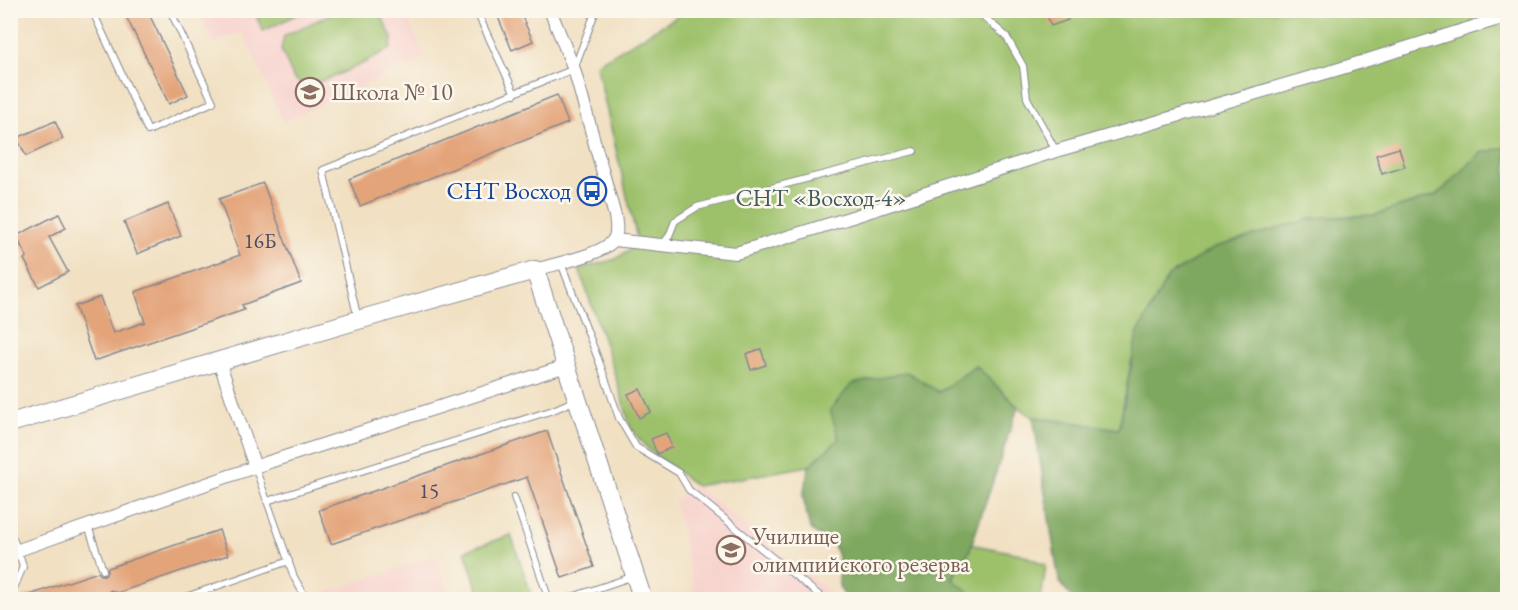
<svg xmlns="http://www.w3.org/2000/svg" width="1518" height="610" font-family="'EB Garamond',serif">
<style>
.built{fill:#f7d0cb}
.green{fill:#9dc16b;stroke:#5c7864;stroke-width:1.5}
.forest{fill:#7ea75f;stroke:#4c6b5e;stroke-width:1.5}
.building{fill:#e4a47a}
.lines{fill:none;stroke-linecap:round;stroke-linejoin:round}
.lane-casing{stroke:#868890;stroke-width:8}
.street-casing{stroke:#868890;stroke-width:14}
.secondary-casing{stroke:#868890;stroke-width:20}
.lane{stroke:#fff;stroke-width:6}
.street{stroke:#fff;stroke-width:12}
.secondary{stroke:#fff;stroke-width:18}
.labels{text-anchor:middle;stroke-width:5;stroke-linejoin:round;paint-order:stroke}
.number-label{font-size:21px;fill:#4d4c65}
.education-label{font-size:24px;fill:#785e54;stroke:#fbf7ec;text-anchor:start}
.transit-label{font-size:24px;fill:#164399;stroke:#fbf7ec;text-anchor:end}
.park-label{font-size:24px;fill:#425b62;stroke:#fbf7ec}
</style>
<rect width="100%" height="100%" fill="#fbf7ec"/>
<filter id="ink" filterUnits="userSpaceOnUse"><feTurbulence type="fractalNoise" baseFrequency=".0167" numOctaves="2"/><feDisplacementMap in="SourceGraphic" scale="12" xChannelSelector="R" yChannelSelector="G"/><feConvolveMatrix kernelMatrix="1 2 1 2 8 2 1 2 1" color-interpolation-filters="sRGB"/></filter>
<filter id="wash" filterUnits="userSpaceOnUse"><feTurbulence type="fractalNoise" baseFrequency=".008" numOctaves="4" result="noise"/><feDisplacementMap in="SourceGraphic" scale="24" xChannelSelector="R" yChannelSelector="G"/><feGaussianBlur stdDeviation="1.35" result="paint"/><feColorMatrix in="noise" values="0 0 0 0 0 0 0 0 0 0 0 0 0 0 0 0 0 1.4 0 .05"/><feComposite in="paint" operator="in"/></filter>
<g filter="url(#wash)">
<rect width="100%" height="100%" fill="#f1e0c2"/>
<g class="built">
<polygon points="197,11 404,11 426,58 283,122 242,31 214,43"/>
<polygon points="696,486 839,599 696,599 674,501"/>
<polygon points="436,556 451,599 303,600"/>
</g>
<g class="green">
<polygon points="306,10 263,31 254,11 254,10"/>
<path d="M339,10l40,1 13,27 -1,10c-26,16 -56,29 -85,38l-12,-7 -13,-29 3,-14z"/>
<polygon points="687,11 1507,11 1507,147 1481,153 1437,195 1375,215 1312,218 1131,362 1119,429 1033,417 1018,407 976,366 939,392 831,410 839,439 809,466 696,486 649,450 631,429 613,368 579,269 616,259 638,243 596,64"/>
<polygon points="511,535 533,599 481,599 465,551"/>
<polygon points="964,543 1021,554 1046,565 1041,599 988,599 951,590"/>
</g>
<g class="forest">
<polygon points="1507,147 1507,599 1073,599 1059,581 1033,417 1119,429 1137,335 1168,276 1216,247 1312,218 1375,215 1437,195 1481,153"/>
<polygon points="976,366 1018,407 969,552 952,579 978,599 846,599 839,586 839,561 835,547 810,529 803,496 809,466 839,439 830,410 852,384 907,372 939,392"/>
</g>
<g id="blocks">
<g class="building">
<polygon points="123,10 147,10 188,95 169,104"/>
<polygon points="495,10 519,10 533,41 512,50"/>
<polygon points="1045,10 1065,10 1068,20 1051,26"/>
<polygon points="557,95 568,123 360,206 349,179"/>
<polygon points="55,121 63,139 26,156 17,138"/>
<polygon points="1399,148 1405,167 1382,174 1376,155"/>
<polygon points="263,183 301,283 242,305 244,310 94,361 75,306 100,297 113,333 145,322 135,292 240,255 219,199"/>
<polygon points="168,204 181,236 137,254 124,222"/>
<polygon points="59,214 66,228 49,237 68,272 39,287 24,259 27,257 16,236"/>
<polygon points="761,349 766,365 751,370 746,354"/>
<polygon points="640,389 651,412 639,418 628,394"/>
<polygon points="547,431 594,567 562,578 527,477 331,544 319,510"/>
<polygon points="666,433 672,447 657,454 651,439"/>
<polygon points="219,530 228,555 117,593 111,590 108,592 107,597 99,600 23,600 23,597 98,572 101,575 105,575 108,568"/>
</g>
</g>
</g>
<g filter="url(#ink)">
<use href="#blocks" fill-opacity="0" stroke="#868890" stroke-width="1.5"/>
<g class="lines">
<g class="lane-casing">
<g id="lane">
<polyline points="92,10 148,131 213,102 170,10"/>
<polyline points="476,10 515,94"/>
<polyline points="976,10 1006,36 1023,66 1027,98 1056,151"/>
<polyline points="662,245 669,236 675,221 697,207 914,151"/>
<polyline points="561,263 600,364 619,418 636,447 679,473 689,490 825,600"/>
<polyline points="358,319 323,170 574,69 596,10"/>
<polyline points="255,467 294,577 307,600"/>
<polyline points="514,497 549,600"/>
<polyline points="267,501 553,410 576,400"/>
<polyline points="88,526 103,570"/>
<polyline points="112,595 114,600"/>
<polyline points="10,597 23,567 21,559 15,552"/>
<polyline points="177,600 289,561"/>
<polyline points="563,600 634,576"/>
</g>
</g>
<g class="street-casing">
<g id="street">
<polyline points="614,240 736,253 849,218 1056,151 1339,69 1508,16"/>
<path d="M535,270c18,-6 70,-15 79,-31 4,-6 2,-16 1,-23l-41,-147 -24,-59"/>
<polyline points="219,361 255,467"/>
<polyline points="10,539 15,552"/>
<polyline points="10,553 266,463 566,366"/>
</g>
</g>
<g class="secondary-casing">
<polyline id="secondary" points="10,423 358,320 535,270 643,600"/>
</g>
<use href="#lane" class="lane"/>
<use href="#street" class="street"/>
<use href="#secondary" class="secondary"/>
</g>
</g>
<defs>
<g id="school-ring" transform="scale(1.5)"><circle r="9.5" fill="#fbf7ec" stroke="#8d6e63" stroke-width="1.5"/><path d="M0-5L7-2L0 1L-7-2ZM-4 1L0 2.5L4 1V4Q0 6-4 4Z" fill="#8d6e63"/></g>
<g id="bus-ring" transform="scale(1.5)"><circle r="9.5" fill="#fbf7ec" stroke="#1a4fb4" stroke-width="1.5"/><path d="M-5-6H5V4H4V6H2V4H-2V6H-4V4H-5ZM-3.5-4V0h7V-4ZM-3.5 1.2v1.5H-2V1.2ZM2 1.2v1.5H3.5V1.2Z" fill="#1a4fb4"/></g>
<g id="university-ring" transform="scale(1.5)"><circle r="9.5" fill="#fbf7ec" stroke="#8d6e63" stroke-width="1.5"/><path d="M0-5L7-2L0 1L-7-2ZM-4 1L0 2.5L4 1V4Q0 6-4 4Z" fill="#8d6e63"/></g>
</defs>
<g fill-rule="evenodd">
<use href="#school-ring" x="310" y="92"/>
<use href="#bus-ring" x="592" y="191"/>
<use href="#university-ring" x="731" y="550"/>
</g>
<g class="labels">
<g class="number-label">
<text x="260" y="248">16Б</text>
<text x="429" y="498">15</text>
</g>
<g class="education-label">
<text x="331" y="100">Школа № 10</text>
<text x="752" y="544">Училище<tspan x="752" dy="28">олимпийского резерва</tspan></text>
</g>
<g class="transit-label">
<text x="571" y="199">СНТ Восход</text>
</g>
<g class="park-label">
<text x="821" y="206">СНТ «Восход-4»</text>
</g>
</g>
<rect width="1518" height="610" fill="none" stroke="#fbf7ec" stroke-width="36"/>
</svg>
